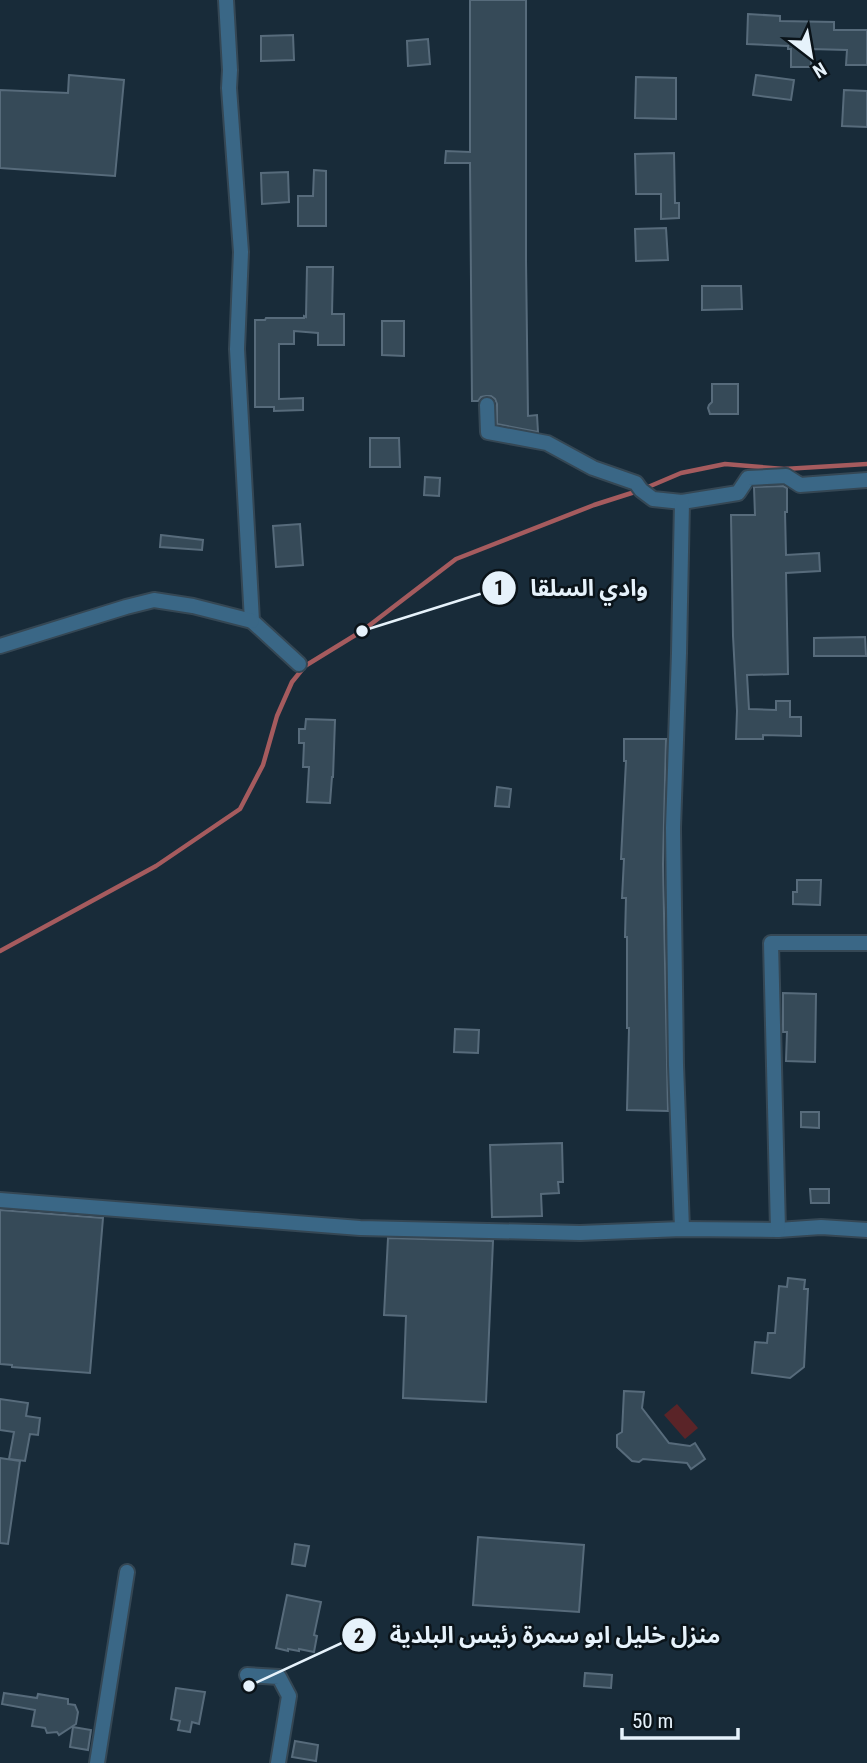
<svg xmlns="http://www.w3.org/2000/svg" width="867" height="1763" font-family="'Roboto Condensed','Noto Sans Arabic',sans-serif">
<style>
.green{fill:#5a2428}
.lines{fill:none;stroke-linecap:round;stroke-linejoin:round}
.stream{stroke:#a55b5e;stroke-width:4.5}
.building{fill:#364a58;stroke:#576b7b;stroke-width:2}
.street-casing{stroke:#354754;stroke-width:18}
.street{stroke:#3a6786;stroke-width:14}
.leader{fill:none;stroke:#e6f2fb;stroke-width:2.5}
.callout-dot{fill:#e6f2fb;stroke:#0a1319;stroke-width:2.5}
.mark-label{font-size:21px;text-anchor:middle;font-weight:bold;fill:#111}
.callout-label{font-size:23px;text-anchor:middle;font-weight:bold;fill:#e6f2fb;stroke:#0a1319;stroke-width:5;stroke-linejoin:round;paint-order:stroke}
</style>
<rect width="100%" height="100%" fill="#182b39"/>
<polygon class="green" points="677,1404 698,1428 685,1439 664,1415"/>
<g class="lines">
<polyline class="stream" points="0,951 156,866 240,809 263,765 277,716 292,682 305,666 362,631 456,559 594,505 641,490 681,473 725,464 784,469 867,464"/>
</g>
<g class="building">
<polygon points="470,0 526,0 526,261 528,416 537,415 538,432 497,424 497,404 495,399 491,396 486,396 481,397 478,401 472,401 470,163 445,163 446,151 470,152"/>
<polygon points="748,14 780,16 780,21 834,22 834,30 867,30 867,65 846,65 847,50 811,49 811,67 791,67 791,49 788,49 788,46 747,44"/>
<polygon points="293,35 294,60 261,61 261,36"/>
<polygon points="428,39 430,64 408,66 407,41"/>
<polygon points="69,75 124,80 115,176 0,168 0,90 68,93"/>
<polygon points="756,75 794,80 791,100 753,95"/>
<polygon points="636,77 676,78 676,119 635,118"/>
<polygon points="844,90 867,91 867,127 842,126"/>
<polygon points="674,153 675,203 679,203 679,218 661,219 661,194 636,194 635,154"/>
<polygon points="314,170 326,171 326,226 298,226 298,196 313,196"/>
<polygon points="288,172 289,202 262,204 261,173"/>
<polygon points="666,228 668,260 636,261 635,229"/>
<polygon points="307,267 333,267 332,314 344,314 344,345 318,345 318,333 294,331 294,344 279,344 279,399 303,398 303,410 274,411 274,407 255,407 255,320 265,320 266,318 304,318 304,316 306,317"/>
<polygon points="702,286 741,286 742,309 702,310"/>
<polygon points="382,321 404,321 404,356 382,355"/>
<polygon points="712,384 738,384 738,414 710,414 708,408 709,405 712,402"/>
<polygon points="370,438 399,438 400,467 370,467"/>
<polygon points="425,477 440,478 439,496 424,495"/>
<polygon points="783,486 787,488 787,512 785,512 786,555 819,553 820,571 786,573 788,674 747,675 749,709 776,710 776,701 790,701 790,717 801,717 801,736 763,735 763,739 736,739 737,711 733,636 731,515 755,515 754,487"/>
<polygon points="300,524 303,565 276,567 273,526"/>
<polygon points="161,535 203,540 202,550 160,547"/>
<polygon points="865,637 866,656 814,656 814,638"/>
<polygon points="306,719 335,720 333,777 332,777 330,803 307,802 309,767 303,767 304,743 299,743 299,729 305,729"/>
<polygon points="624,739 666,739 663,864 668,1111 627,1110 629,1028 627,1028 627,937 625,937 626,898 622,898 624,859 621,859 626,761 624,761"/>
<polygon points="497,787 511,789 509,807 495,806"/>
<polygon points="797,880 821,880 820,905 793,904 793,892 797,892"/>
<polygon points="783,993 816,994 815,1062 786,1061 787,1032 783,1032"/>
<polygon points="455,1029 479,1030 478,1053 454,1052"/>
<polygon points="801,1112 819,1112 819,1128 801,1127"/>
<polygon points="562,1143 563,1182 558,1182 559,1193 541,1194 542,1216 492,1217 490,1145"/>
<polygon points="810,1189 829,1189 829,1203 811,1203"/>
<polygon points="0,1210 103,1218 90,1373 12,1367 12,1365 0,1364"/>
<polygon points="388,1238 493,1241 486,1402 403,1398 406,1316 384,1315"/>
<polygon points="788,1278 805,1280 804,1289 808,1289 804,1367 790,1378 752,1373 755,1342 767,1343 768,1333 775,1333 779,1286 787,1287"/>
<polygon points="624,1391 644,1392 642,1408 669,1443 690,1446 695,1443 705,1459 691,1469 687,1463 643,1459 639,1462 632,1461 617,1447 617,1435 622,1432"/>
<polygon points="0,1399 28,1403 26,1416 40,1418 38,1435 30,1434 25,1461 9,1459 14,1432 0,1430"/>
<polygon points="0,1458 20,1461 8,1544 0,1543"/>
<polygon points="478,1537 584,1545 579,1612 473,1605"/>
<polygon points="295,1544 309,1546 305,1566 292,1564"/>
<polygon points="287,1595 321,1602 314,1635 317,1636 314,1652 299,1649 299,1651 288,1649 288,1651 276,1648"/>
<polygon points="585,1673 612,1675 611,1688 584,1686"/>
<polygon points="176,1688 205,1692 199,1724 192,1722 190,1732 178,1730 180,1721 171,1719"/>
<polygon points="4,1693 37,1698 38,1694 68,1699 68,1704 75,1705 78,1712 76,1724 59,1735 57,1732 47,1733 45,1728 32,1726 35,1710 2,1704"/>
<polygon points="73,1727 91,1730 88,1750 70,1747"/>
<polygon points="295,1741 318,1745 316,1761 292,1757"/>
</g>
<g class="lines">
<g class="street-casing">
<g id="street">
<polyline points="226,0 230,70 229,88 241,252 237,349 252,621 299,664"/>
<polyline points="487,405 488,432 547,443 593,468 636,483 641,490 653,499 682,502 738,493 748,478 786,476 800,485 867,480"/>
<polyline points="682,502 679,653 673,828 676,1065 682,1229"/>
<polyline points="0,646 126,607 154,600 193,606 252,621"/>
<polyline points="0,1200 360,1228 580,1233 682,1229 778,1230 821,1227 867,1230"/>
<polyline points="778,1230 771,943 867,943"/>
<polyline points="247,1675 279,1677 289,1696 278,1763"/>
<polyline points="97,1763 127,1572"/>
</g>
</g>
<use href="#street" class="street"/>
</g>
<path class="leader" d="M362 631L499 588M249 1686L359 1635"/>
<g class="callout-dot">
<circle cx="362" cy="631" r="7"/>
<circle cx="249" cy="1686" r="7"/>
<circle cx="499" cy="588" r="18"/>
<circle cx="359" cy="1635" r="18"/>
</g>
<g class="mark-label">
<text x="499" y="595">1</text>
<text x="359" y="1643">2</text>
</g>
<g class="callout-label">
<text x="589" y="596">وادي السلقا</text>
<text x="555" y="1643">منزل خليل ابو سمرة رئيس البلدية</text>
</g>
<g transform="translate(811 56) rotate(149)" stroke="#0a1319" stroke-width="5" paint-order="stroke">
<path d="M0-5L12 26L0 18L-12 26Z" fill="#e6f2fb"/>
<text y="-10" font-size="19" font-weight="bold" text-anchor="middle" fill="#e6f2fb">N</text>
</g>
<path d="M622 1728v10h116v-10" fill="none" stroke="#e6f2fb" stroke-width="3.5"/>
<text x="632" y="1728" font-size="21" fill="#e6f2fb" stroke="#0a1319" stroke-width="5" paint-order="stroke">50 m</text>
</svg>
